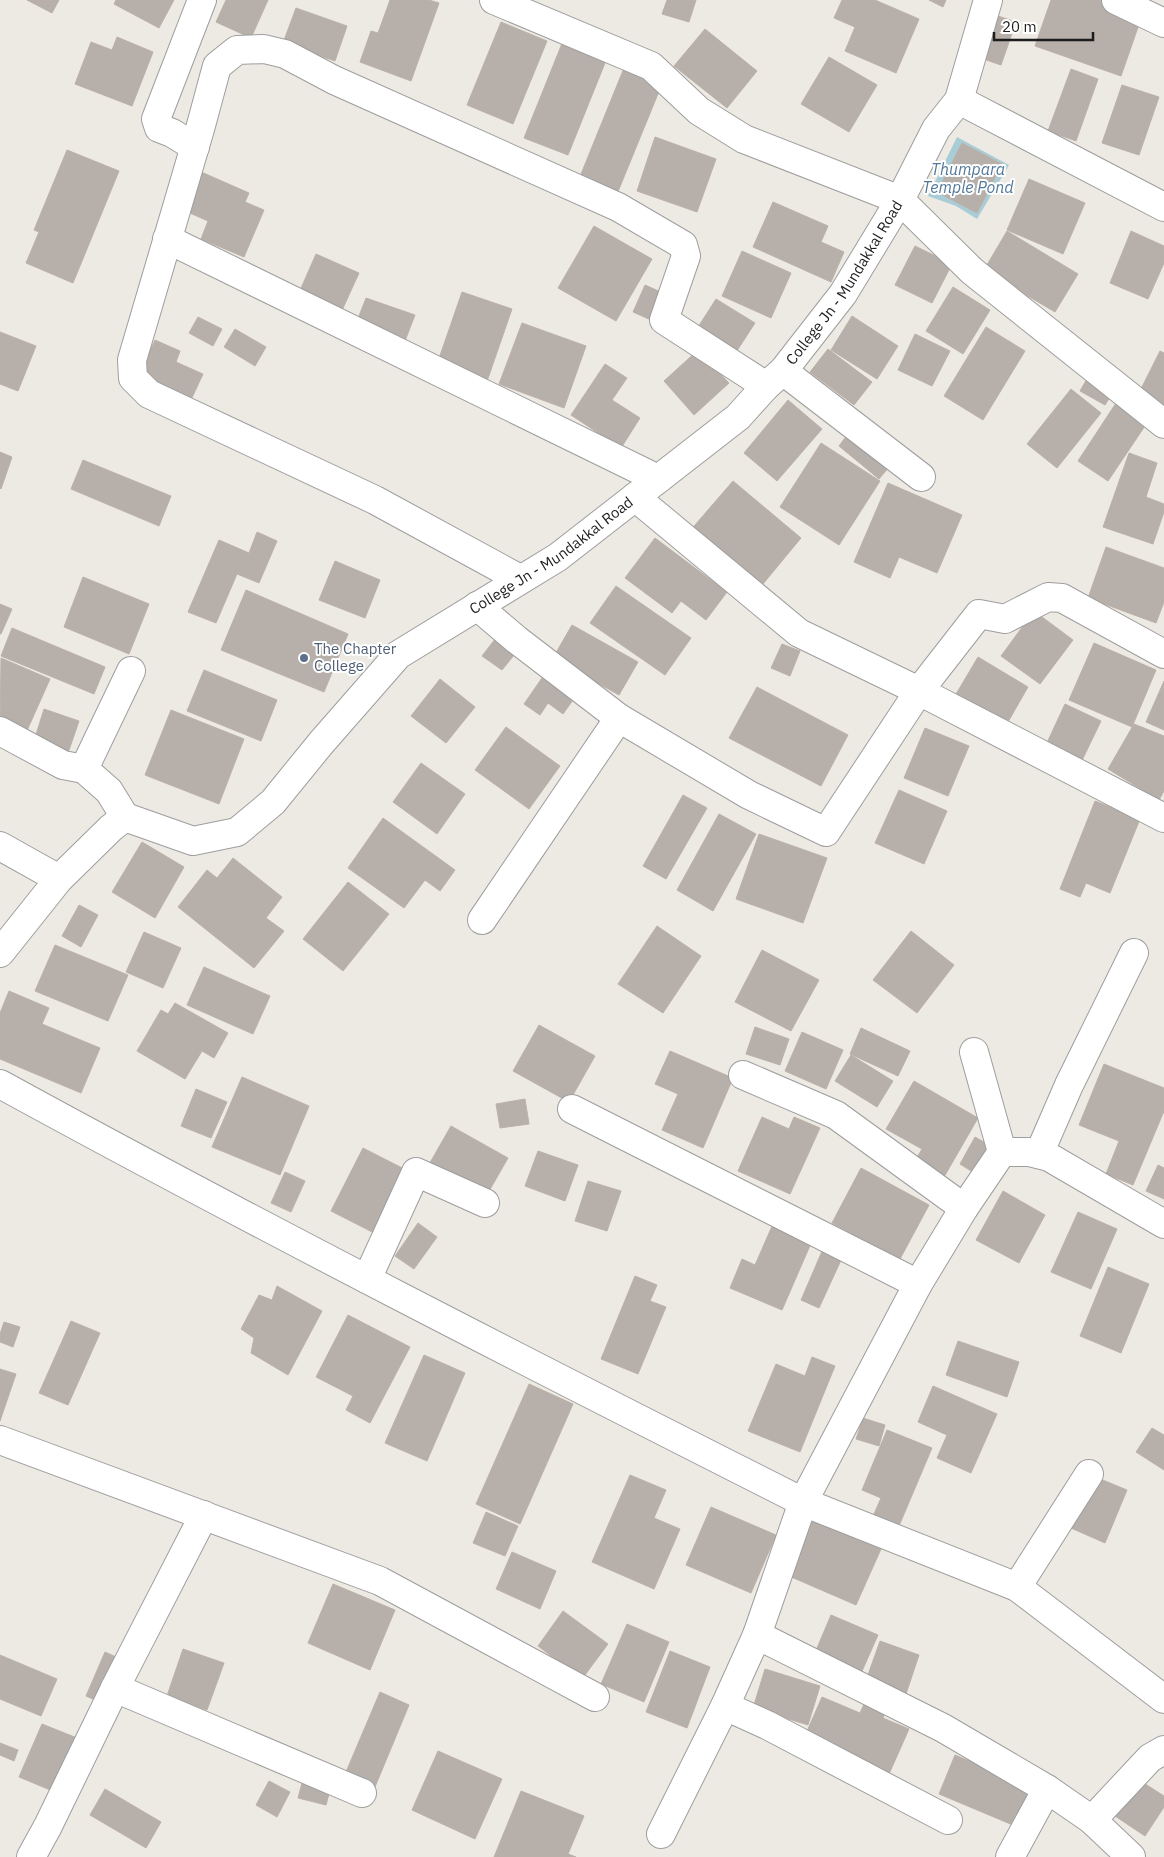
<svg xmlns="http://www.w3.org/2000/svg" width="1164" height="1857" font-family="'IBM Plex Sans',sans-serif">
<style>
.water{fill:#a9cdd6}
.building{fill:#b6afaa;stroke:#bdb1a8}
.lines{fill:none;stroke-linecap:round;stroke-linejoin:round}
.minor-casing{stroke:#9e9e9e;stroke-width:30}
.minor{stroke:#fff;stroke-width:28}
.service-dot{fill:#5c6f8a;stroke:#fff;stroke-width:2}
.labels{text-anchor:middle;stroke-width:4;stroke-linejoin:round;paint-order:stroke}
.street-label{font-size:15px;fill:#1d1d1d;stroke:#fff}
.service-label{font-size:15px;fill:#4e5e75;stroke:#fff;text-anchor:start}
.water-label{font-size:16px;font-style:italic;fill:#52789a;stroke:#fff}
</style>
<rect width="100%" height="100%" fill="#edeae4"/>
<polygon class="water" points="957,137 1009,165 977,219 956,206 928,196"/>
<g class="building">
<polygon points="27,0 59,0 52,13"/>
<polygon points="116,0 174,0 159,28 114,4"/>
<polygon points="226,0 268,0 251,38 216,22"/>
<polygon points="390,0 429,0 439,3 411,81 360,62 371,31 378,33"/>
<polygon points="667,0 696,0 689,22 662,14"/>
<polygon points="842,0 875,0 919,19 896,73 845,51 855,27 834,18"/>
<polygon points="929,0 946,0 943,7"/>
<polygon points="1051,0 1105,0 1143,13 1121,76 1035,46"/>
<polygon points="296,8 347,26 335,61 283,43"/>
<polygon points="974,8 1016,22 1001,65 960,51"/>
<polygon points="501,22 547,41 513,124 467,105"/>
<polygon points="705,29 757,71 727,108 674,66"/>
<polygon points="565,36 609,53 568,155 524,138"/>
<polygon points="117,37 153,52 132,106 75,84 91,42 112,50"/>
<polygon points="829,57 877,85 849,132 801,104"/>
<polygon points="624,68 662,84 617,194 579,179"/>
<polygon points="1071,69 1098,79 1076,141 1048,131"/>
<polygon points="1122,85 1159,97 1139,155 1102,143"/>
<polygon points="655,137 716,159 697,212 637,191"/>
<polygon points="962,143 1002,164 977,213 937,192"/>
<polygon points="67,150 119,171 73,283 26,263 39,232 34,230"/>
<polygon points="199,171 249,193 245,202 264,210 244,257 201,239 208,221 183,210"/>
<polygon points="1029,179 1085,203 1063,254 1007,230"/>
<polygon points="773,202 828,226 821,242 844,252 831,282 753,247"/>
<polygon points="594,226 652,259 616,321 558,288"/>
<polygon points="1007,231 1078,274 1055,312 984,270"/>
<polygon points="1131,231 1164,246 1164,263 1148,299 1110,283"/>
<polygon points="915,246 952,264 932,303 895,285"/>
<polygon points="742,251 791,273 771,318 722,296"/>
<polygon points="316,254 359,273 333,330 291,311"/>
<polygon points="645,285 663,293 651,320 633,312"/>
<polygon points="953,287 990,310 963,354 926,331"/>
<polygon points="462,292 512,309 485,387 435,370"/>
<polygon points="366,298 415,315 403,346 354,329"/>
<polygon points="716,299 755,323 731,360 693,335"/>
<polygon points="852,316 898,346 877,379 831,350"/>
<polygon points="198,317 222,329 213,346 189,333"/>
<polygon points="522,323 586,346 564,408 499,384"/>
<polygon points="986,327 1025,351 983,420 944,396"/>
<polygon points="235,329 266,347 255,366 224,347"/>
<polygon points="0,332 36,346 18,391 0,384"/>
<polygon points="915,334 950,351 932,386 898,370"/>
<polygon points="155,340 180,351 176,362 203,374 190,402 137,379"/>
<polygon points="828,349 872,382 854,405 810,372"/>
<polygon points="698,350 729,383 694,415 664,381"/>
<polygon points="1160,351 1164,353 1164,405 1139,393"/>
<polygon points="605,364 627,378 612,400 640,418 621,448 571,415"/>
<polygon points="1088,377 1113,392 1105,405 1080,391"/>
<polygon points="1071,389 1101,413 1057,468 1027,444"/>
<polygon points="788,400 822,429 777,481 744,453"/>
<polygon points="1118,400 1149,420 1108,481 1078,461"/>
<polygon points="848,434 889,467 879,479 839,446"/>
<polygon points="821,443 880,481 839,545 780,507"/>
<polygon points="0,452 12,457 1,489 0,488"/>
<polygon points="1129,453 1157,463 1146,497 1164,504 1164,512 1153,544 1103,527"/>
<polygon points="83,460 171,496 159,526 71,489"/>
<polygon points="733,481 801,538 758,590 689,532"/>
<polygon points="888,483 962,515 937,573 899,557 890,578 854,562"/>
<polygon points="257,532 277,541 259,583 237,574 216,623 188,612 219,540 249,553"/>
<polygon points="655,538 727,592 706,620 681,601 672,613 625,578"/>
<polygon points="1106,547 1164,568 1164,602 1156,623 1088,598"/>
<polygon points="335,561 380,580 365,618 319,600"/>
<polygon points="83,577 149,604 129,654 64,627"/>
<polygon points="616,586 691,638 665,675 590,623"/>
<polygon points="246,590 348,634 324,692 221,650"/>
<polygon points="0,604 12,609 1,634 0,634"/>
<polygon points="1034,611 1073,640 1040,684 1001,656"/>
<polygon points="572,625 638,662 619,695 553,658"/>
<polygon points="12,628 105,667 94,694 1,656"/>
<polygon points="499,634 519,649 502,670 482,656"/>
<polygon points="1094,643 1156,670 1132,727 1069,700"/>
<polygon points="782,644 800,651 790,676 771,668"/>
<polygon points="978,657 1028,687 1000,736 949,706"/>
<polygon points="1,658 50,679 25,735 0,724"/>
<polygon points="204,670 277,700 261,741 187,711"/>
<polygon points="542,678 573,700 563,714 548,703 540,715 524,704"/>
<polygon points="440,679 475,707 446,743 411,716"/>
<polygon points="1164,681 1164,730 1146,722"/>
<polygon points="757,687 848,735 821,786 729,738"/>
<polygon points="1065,704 1101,721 1074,777 1039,760"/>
<polygon points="44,709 79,721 68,753 34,741"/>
<polygon points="171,710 244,739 219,804 145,775"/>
<polygon points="1134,724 1164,736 1164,791 1159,800 1108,769"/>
<polygon points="506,727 560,766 529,809 475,770"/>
<polygon points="925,728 969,746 948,796 904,778"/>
<polygon points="421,763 465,794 437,834 393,802"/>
<polygon points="899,790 947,811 924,864 875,843"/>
<polygon points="683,795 707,808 666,879 643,866"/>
<polygon points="1095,801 1140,819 1110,893 1086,883 1080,897 1060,889"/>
<polygon points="719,814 756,834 713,911 677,890"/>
<polygon points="383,818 455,870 440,891 425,880 404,908 348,868"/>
<polygon points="759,834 827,858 803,923 736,899"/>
<polygon points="142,842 184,867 155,918 112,892"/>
<polygon points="233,858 282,897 266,918 284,931 254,968 178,907 207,870 217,878"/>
<polygon points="348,882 389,914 343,971 303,939"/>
<polygon points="79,905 98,915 81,947 62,936"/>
<polygon points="657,926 701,956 663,1013 618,984"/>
<polygon points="911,931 954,965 917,1013 873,980"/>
<polygon points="144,932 181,948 163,988 126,972"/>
<polygon points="55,945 128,975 108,1021 35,991"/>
<polygon points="762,950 819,980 791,1031 735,1002"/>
<polygon points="204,967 270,996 253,1034 187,1005"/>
<polygon points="9,991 49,1008 42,1024 100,1048 81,1093 0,1059 0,1013"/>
<polygon points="175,1003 228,1033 214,1058 202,1051 185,1079 137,1051 161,1010 168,1014"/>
<polygon points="539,1025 595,1056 569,1102 513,1071"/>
<polygon points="755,1027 789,1039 780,1065 746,1054"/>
<polygon points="861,1028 910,1051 898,1076 850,1054"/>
<polygon points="802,1032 843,1050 826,1089 785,1071"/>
<polygon points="670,1051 733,1078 703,1148 662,1130 678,1094 655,1084"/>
<polygon points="851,1055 893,1081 877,1107 835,1081"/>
<polygon points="1104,1064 1164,1088 1164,1111 1133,1185 1106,1174 1119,1141 1079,1125"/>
<polygon points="242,1077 309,1106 280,1175 212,1147"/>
<polygon points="914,1081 978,1118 944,1177 915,1161 922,1149 886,1129"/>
<polygon points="196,1089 227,1102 211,1138 181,1126"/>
<polygon points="525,1099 529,1124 500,1128 496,1104"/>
<polygon points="762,1117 789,1129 794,1117 820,1128 790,1194 738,1171"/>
<polygon points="451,1126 508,1158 484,1200 427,1168"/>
<polygon points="975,1137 991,1146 976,1174 960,1164"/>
<polygon points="363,1148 414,1174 382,1237 331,1211"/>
<polygon points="538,1151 578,1165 565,1201 525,1186"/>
<polygon points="1158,1165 1164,1168 1164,1199 1146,1191"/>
<polygon points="861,1168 929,1205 900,1259 832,1223"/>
<polygon points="285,1172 305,1181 291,1212 271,1203"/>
<polygon points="588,1181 621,1191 607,1231 575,1221"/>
<polygon points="1003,1191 1045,1215 1019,1263 976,1240"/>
<polygon points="1078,1212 1117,1229 1091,1289 1051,1272"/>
<polygon points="418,1223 437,1237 414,1269 395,1256"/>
<polygon points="773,1224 812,1241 782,1310 730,1288 742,1259 755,1265"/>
<polygon points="823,1249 842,1258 819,1308 801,1300"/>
<polygon points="1108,1267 1149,1284 1121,1353 1080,1336"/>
<polygon points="635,1276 657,1285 650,1301 666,1307 638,1374 601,1359"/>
<polygon points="277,1286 322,1311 288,1375 251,1353 254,1338 241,1329 259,1295 272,1300"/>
<polygon points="348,1315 410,1347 370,1423 346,1410 353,1396 316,1377"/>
<polygon points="71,1321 100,1333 68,1405 39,1393"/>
<polygon points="4,1322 20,1327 13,1347 0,1342 0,1334"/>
<polygon points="958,1341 1019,1362 1007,1397 946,1375"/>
<polygon points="424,1355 465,1373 427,1461 385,1443"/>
<polygon points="812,1357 835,1366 800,1452 748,1431 776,1364 805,1376"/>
<polygon points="0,1369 16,1374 0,1421"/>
<polygon points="529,1384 573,1404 520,1524 476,1504"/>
<polygon points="933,1386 997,1414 971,1473 937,1458 947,1435 918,1422"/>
<polygon points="863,1418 885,1425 879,1446 856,1439"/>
<polygon points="1152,1428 1164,1435 1164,1470 1136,1452"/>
<polygon points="887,1430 932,1448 896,1533 870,1523 881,1498 862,1490"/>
<polygon points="630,1475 666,1490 654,1518 680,1529 654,1589 592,1562"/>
<polygon points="1093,1476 1127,1490 1105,1543 1071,1528"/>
<polygon points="711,1507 776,1535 751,1593 686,1565"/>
<polygon points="486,1512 518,1526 505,1556 473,1543"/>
<polygon points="813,1520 881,1549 856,1605 789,1576"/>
<polygon points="512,1552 556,1571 540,1609 496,1589"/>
<polygon points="333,1584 395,1610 370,1670 308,1643"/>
<polygon points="563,1611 608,1644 582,1679 538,1646"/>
<polygon points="831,1615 878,1635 855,1687 809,1667"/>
<polygon points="627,1624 669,1642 644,1702 601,1684"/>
<polygon points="880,1641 919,1655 903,1703 863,1689"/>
<polygon points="183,1649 224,1663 207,1710 167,1696"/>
<polygon points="670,1651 710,1667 687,1728 646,1712"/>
<polygon points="105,1652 125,1661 106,1705 86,1696"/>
<polygon points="0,1655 57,1679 41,1716 0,1699"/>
<polygon points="765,1669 820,1686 808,1725 753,1708"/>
<polygon points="380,1692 409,1705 370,1799 340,1786"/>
<polygon points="869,1693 889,1702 883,1718 909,1729 889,1774 804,1738 822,1697 860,1713"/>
<polygon points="42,1724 77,1738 55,1792 19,1777"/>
<polygon points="0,1743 18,1750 14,1761 0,1755"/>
<polygon points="438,1751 502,1779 475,1839 412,1810"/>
<polygon points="955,1755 1036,1789 1020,1828 939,1794"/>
<polygon points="1139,1780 1164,1796 1164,1807 1145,1836 1115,1816"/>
<polygon points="269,1781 290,1792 277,1817 256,1805"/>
<polygon points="302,1783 330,1790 326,1805 298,1798"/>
<polygon points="105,1789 161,1822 146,1848 90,1815"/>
<polygon points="521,1791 584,1816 568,1854 576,1857 494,1857"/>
</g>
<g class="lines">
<g class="minor-casing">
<g id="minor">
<polyline points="494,0 651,66 699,111 744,139 900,200 972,271 1164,424"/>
<polyline points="1116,0 1164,23"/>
<polyline points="959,100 1164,207"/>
<polyline points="195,147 172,133 159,128 156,119 202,0"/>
<polyline points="167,239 658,479"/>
<polyline points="783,371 921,477"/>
<polyline points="635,497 799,633 919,691 1164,818"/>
<polyline points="520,579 375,500 149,394 133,378 132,360 200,129 217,66 237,50 264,49 285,54 334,80 618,207 683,245 686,256 664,320 766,386"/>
<polyline points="477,606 517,640 619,718 749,795 826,832 919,691 979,614 1005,619 1048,597 1062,598 1164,654"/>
<polyline points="0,731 63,765 84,769 109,791 125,817"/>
<polyline points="84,769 131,671"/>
<polyline points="0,846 59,879"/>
<polyline points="482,920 619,718"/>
<path id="s1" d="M0,953l59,-74 52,-51 14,-11 68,24 44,-9 36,-30 48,-59 77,-88 160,-98 180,-140 28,-31 17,-15 60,-77 57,-94 36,-71 23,-29 29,-100"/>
<polyline points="974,1052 1002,1152"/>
<polyline points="743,1075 836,1115 964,1208"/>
<path d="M0,1084c265,145 534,282 803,418l115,-218 46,-76 38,-56h27l20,5 115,67"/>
<polyline points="572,1109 918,1284"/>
<polyline points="1039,1154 1069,1085 1134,953"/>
<polyline points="367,1279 416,1172 485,1203"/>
<polyline points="0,1440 380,1581 595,1697"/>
<polyline points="1017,1587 1089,1474"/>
<polyline points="757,1635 943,1728 1047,1789 1092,1820 1131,1857"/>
<polyline points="115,1688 362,1793"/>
<polyline points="725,1706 767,1725 948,1820"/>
<polyline points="1092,1820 1150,1758 1164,1750"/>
<polyline points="661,1834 725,1706 757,1635 803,1502 1017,1587 1164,1699"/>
<polyline points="31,1857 48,1826 115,1688 204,1515"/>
<polyline points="1010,1857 1047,1789"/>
</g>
</g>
<use href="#minor" class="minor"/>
</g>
<circle class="service-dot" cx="304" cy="658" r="5"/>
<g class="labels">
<g class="street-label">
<text dy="5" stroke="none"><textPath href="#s1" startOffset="1130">College Jn - Mundakkal Road</textPath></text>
<text dy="5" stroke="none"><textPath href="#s1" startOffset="725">College Jn - Mundakkal Road</textPath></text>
</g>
<g class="service-label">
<text x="314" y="654">The Chapter<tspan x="314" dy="17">College</tspan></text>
</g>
<g class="water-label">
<text x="968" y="175">Thumpara<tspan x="968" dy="18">Temple Pond</tspan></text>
</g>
</g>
<path d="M994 32v8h99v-8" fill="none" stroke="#1d1d1d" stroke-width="2.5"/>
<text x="1002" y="32" font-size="15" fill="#1d1d1d" stroke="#ffffff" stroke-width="4" paint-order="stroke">20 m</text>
</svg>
